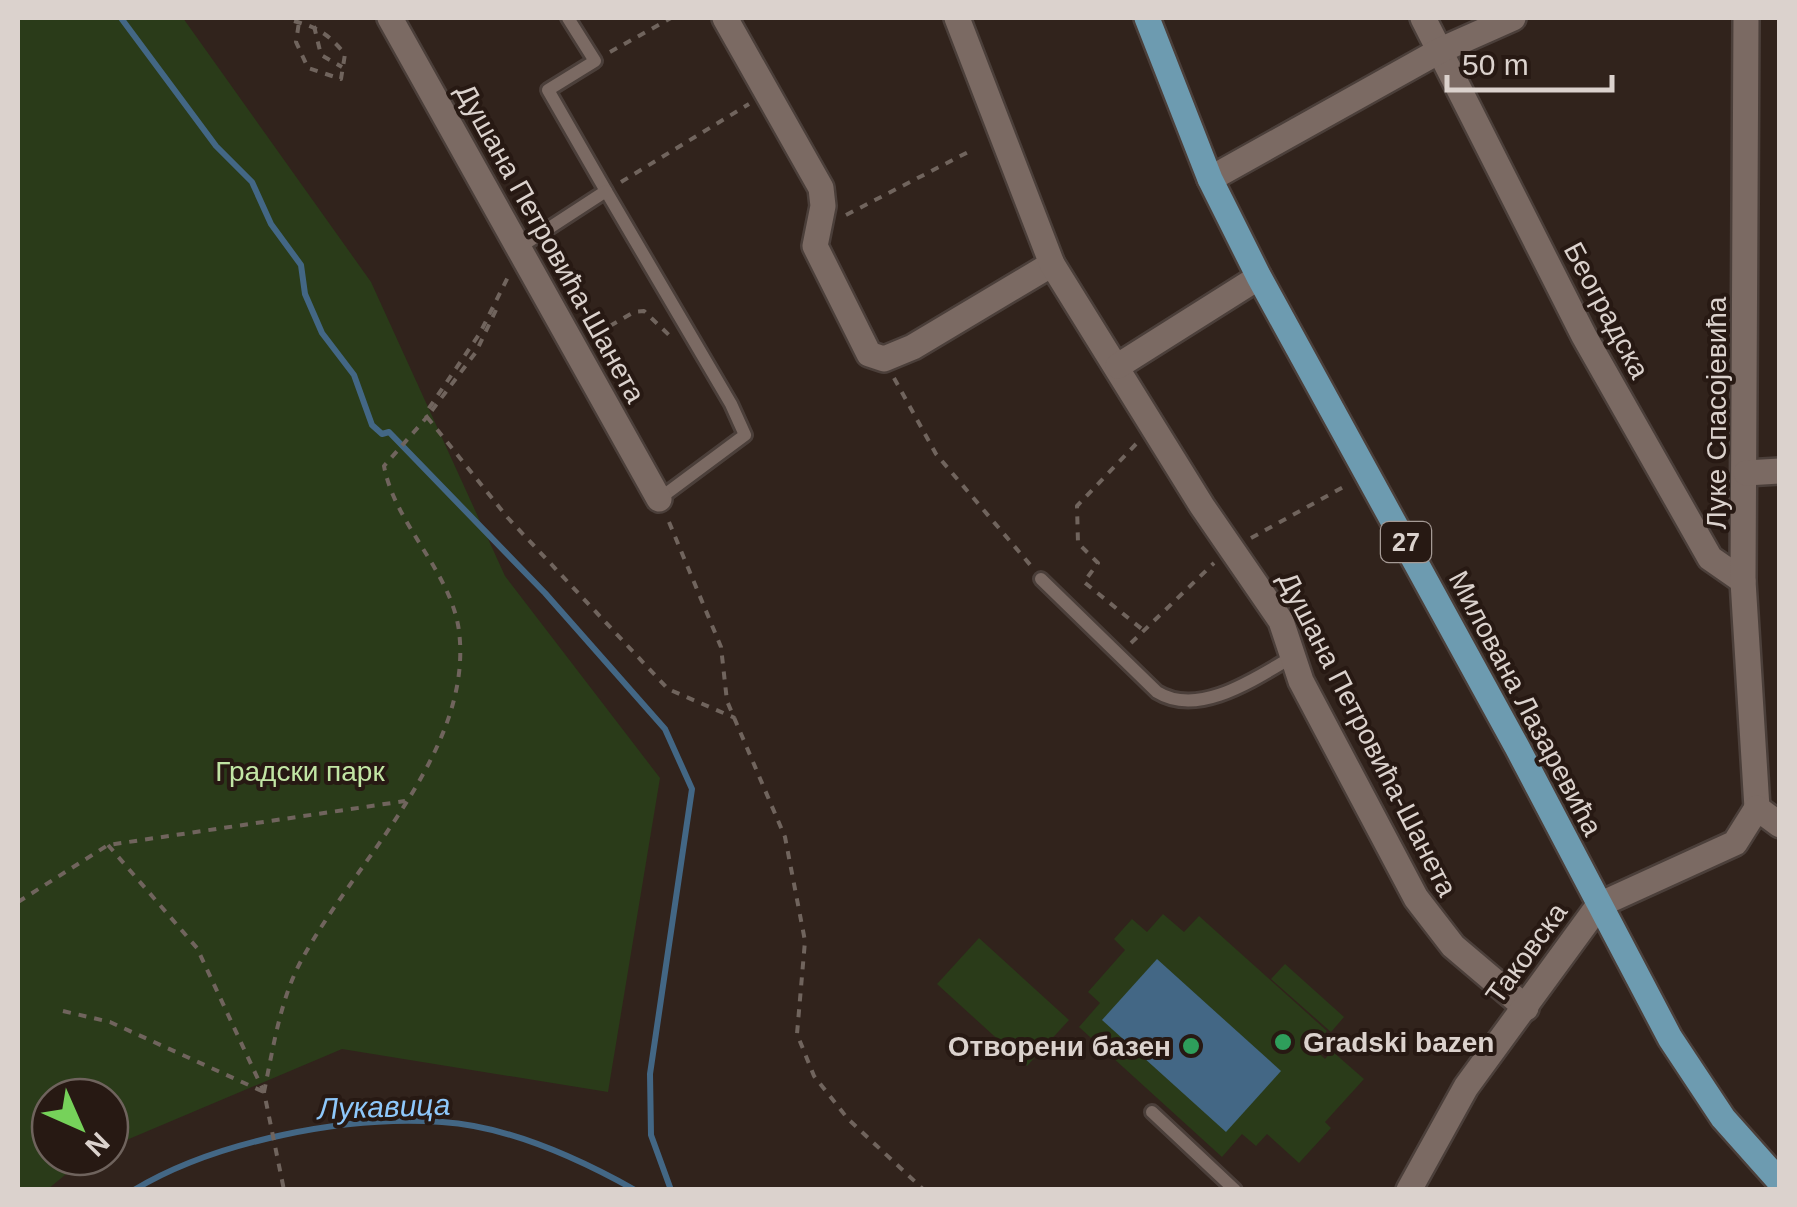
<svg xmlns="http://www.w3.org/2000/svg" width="1797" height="1207" font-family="Helvetica,sans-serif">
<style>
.green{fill:#2a3b19}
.water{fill:#436785}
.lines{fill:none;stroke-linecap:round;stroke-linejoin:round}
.stream{stroke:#436785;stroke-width:6}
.service-casing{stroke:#4b3f3a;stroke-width:18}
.minor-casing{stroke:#4b3f3a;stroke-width:30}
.primary-casing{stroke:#4b3f3a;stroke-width:30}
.path{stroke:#70645d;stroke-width:4;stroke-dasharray:8 8;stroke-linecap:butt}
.service{stroke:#7b6a63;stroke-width:12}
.minor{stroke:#7b6a63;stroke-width:25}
.primary{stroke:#6d9bb0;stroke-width:25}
.leisure-dot{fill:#2e9e5b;stroke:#271913;stroke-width:4}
.labels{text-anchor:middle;stroke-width:8;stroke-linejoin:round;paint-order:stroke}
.shield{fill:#271913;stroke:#a59a95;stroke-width:2.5}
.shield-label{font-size:25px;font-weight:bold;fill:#dbd2cd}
.street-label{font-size:28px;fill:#dbd2cd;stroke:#271913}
.park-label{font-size:28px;fill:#c1e5a4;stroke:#271913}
.poi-label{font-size:28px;font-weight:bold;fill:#dbd2cd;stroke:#271913;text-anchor:start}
.water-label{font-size:30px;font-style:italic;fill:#8ec8fb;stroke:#271913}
</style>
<rect width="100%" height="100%" fill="#31231c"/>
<g class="green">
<polygon points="18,18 183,18 371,282 505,576 660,778 608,1092 342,1049 110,1147 110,1097 50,1097 50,1157 87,1157 48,1189 18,1189"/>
<polygon points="1163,914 1184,932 1199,916 1327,1031 1313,1048 1325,1059 1332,1051 1364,1079 1325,1122 1331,1128 1299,1163 1267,1134 1256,1146 1242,1134 1222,1157 1079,1027 1100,1003 1088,992 1125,950 1114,939 1132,919 1147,932"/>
<polygon points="979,938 1069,1020 1027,1066 937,984"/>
<polygon points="1285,964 1344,1017 1331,1032 1271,979"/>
</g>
<polygon class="water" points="1157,959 1281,1071 1226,1132 1102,1020"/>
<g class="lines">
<g class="stream">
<polyline points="121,18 216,146 252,182 271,224 301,265 305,294 322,333 354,375 372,425 382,434 389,432 545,593 665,729 692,789 650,1074 651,1135 671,1190"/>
<path d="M134,1190c81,-49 213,-75 308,-68 65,4 136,36 193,68"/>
</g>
<g class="service-casing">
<g id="service">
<polyline points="568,18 595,61 548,90 606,191"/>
<polyline points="520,247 606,191 731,404 745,435 659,499"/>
<path d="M1041,579l116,113c42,26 99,-14 135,-35"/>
<polyline points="1152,1112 1235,1190"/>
</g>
</g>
<g class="minor-casing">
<g id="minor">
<polyline points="390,18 659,499"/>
<polyline points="725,18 821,188 823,206 815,246 869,354 884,359 913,347 1052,264"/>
<polyline points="957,18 1052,264 1202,506 1281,621 1301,681 1416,898 1453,946 1526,1008"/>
<polyline points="1423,18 1584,336 1710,558 1743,581"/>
<polyline points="1746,18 1743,581 1757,808"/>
<polyline points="1210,179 1441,50 1513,18"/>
<polyline points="1118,366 1259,277"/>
<polyline points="1746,473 1780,471"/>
<polyline points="1409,1190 1466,1087 1599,905 1735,843 1757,808 1780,825"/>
</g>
</g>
<g class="primary-casing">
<polyline id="primary" points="1147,18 1210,179 1259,277 1517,747 1670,1038 1723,1118 1780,1182"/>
</g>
<g class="path">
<path d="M294,21c25,7 34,13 51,33l-4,25 -33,-11 -12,-26 3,-20"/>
<polyline points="314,26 321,55 342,67"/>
<polyline points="610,52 671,18"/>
<polyline points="621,182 749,104"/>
<polyline points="846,215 974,149"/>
<polyline points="496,310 476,352 427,417 508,518 668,689 735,718"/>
<polyline points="596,334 634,312 644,311 669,335"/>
<polyline points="894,378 936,454 1032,567"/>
<polyline points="1136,444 1077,506 1078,543 1098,563 1084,582 1143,630"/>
<polyline points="669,522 721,647 727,701 785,837 805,941 797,1034 814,1076 848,1119 924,1190"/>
<polyline points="1251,538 1347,485"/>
<polyline points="1131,643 1214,563"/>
<polyline points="108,845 197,948 264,1092 284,1190"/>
<polyline points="18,902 108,845 405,801"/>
<polyline points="63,1011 110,1022 264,1092"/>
<path d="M264,1092c9,-43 16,-92 37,-131 53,-99 173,-210 158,-330 -8,-60 -64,-106 -75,-165l43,-49 -2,-3 55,-81 29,-58"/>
</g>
<use href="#service" class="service"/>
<use href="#minor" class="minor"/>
<use href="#primary" class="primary"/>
</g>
<g class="leisure-dot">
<circle cx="1283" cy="1042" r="10"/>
<circle cx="1191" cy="1046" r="10"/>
</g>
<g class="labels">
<rect class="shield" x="1381" y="522" width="50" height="40" rx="8"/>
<g class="shield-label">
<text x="1406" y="551">27</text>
</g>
<g class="street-label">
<text transform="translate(551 243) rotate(61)" y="10">Душана Петровића-Шанета</text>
<text transform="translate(1607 310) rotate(62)" y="10">Београдска</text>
<text transform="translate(1716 413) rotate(-90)" y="10">Луке Спасојевића</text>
<text transform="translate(1526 703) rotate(62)" y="10">Милована Лазаревића</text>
<text transform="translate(1368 734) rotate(63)" y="10">Душана Петровића-Шанета</text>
<text transform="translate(1526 953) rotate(-54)" y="10">Таковска</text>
</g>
<g class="park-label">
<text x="300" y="781">Градски парк</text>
</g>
<g class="poi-label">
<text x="1303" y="1052">Gradski bazen</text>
<text x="1171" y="1056" text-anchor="end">Отворени базен</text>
</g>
<g class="water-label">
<text transform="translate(384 1107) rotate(-2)" y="10">Лукавица</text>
</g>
</g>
<rect width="1797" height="1207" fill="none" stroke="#dbd2cd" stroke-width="40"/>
<g transform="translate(80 1127) rotate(135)"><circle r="48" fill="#271913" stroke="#6f635d" stroke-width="2.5"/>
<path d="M0-8L18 38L0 25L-18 38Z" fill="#76d25a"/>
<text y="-15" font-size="28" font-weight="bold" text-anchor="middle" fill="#dbd2cd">N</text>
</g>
<path d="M1447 75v15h165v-15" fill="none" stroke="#dbd2cd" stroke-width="5"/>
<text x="1462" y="75" font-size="30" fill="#dbd2cd" stroke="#271913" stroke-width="8" paint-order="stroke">50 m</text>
</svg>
